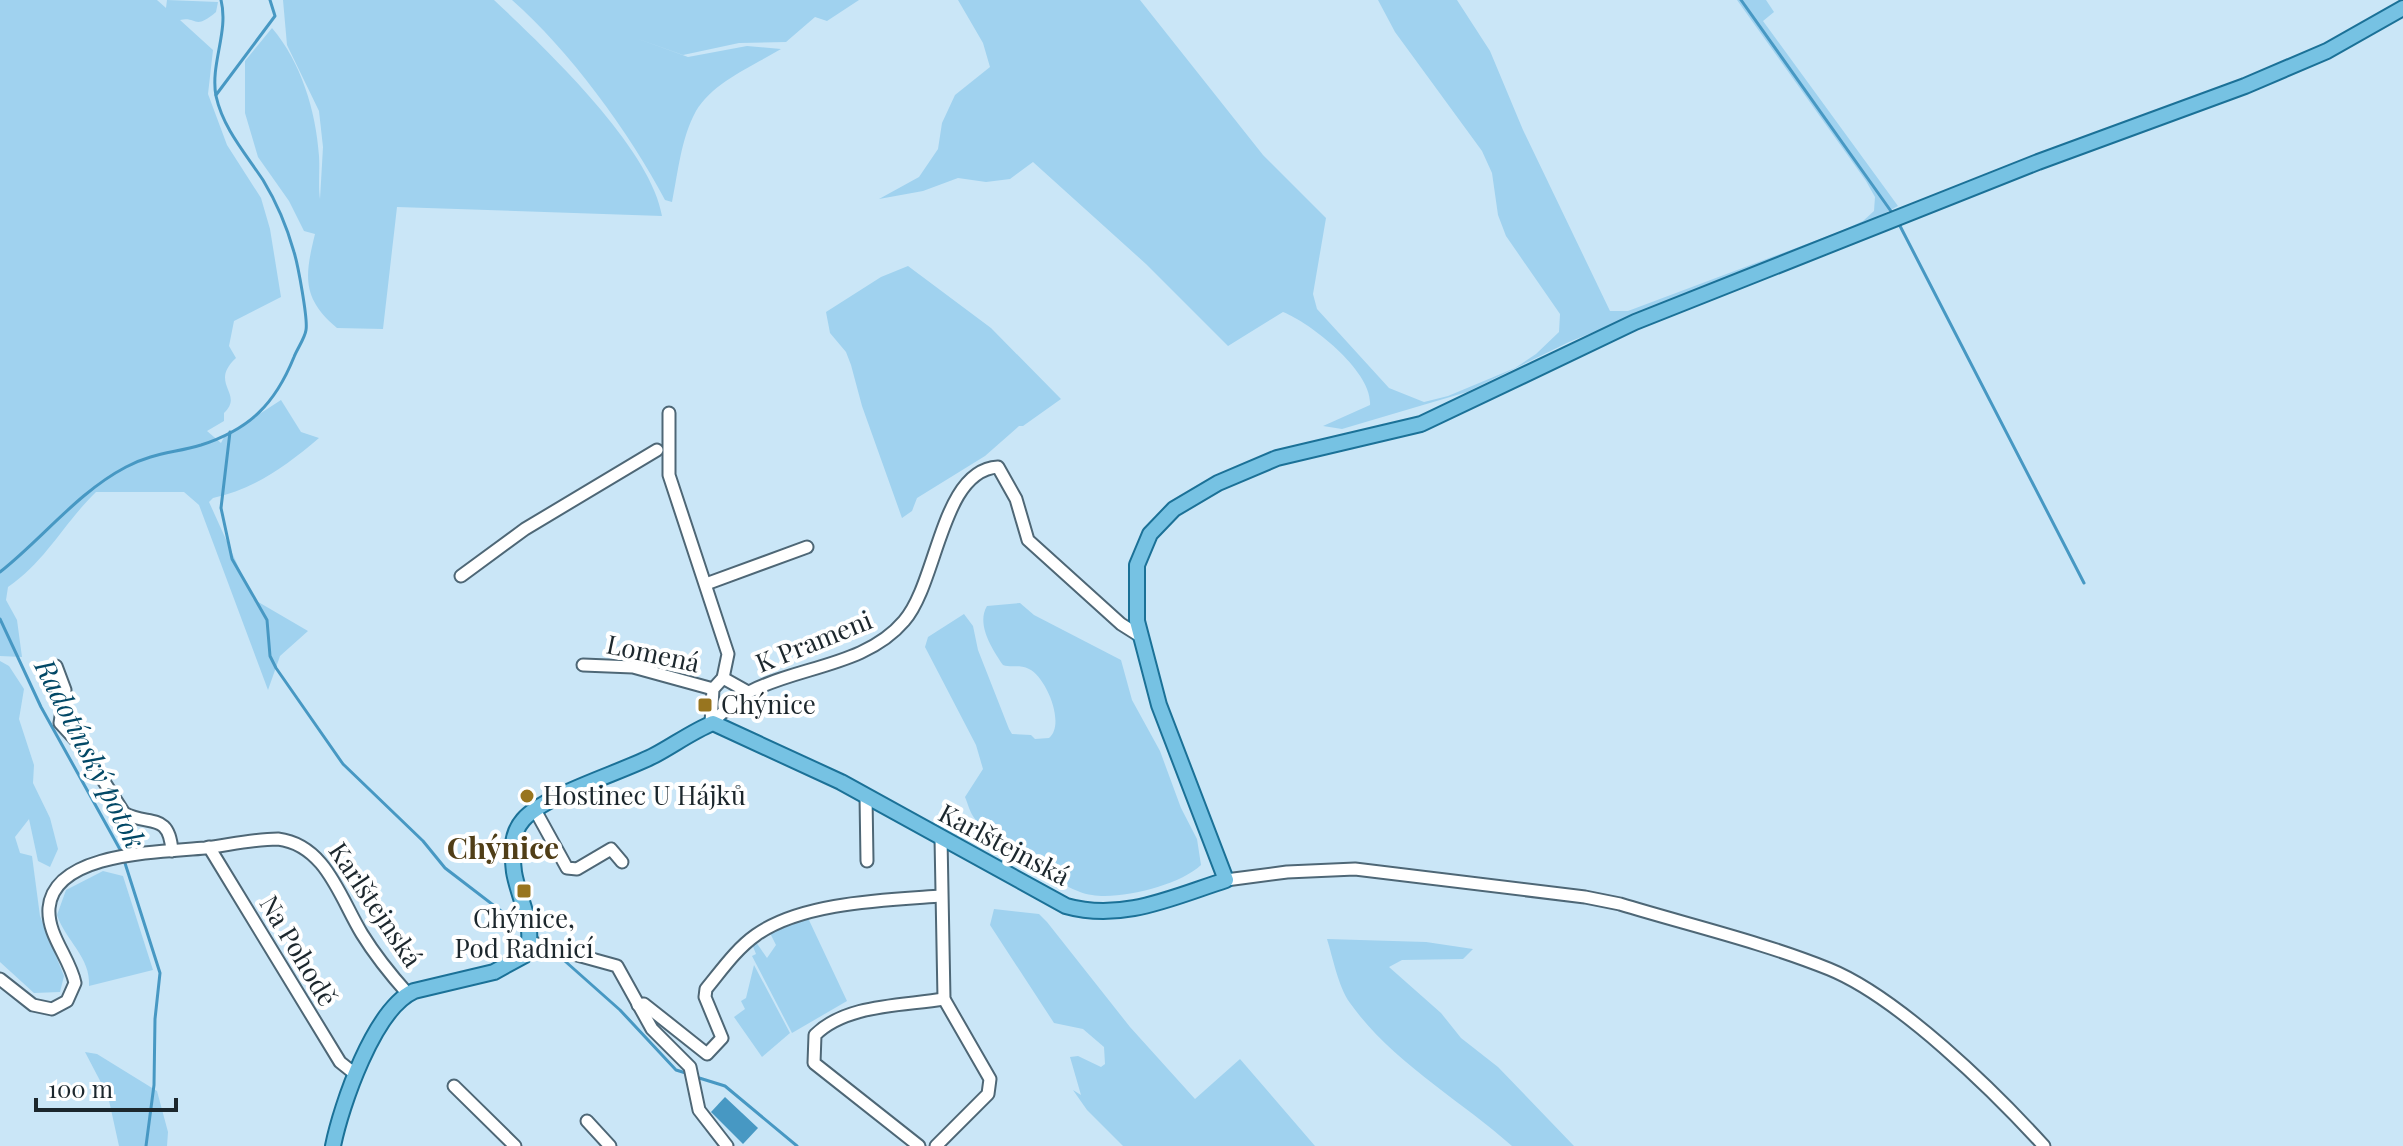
<svg xmlns="http://www.w3.org/2000/svg" width="2403" height="1146" font-family="'Playfair Display',serif">
<style>
.green{fill:#a0d2ef}
.water{fill:#4798c3}
.lines{fill:none;stroke-linecap:round;stroke-linejoin:round}
.stream{stroke:#4798c3;stroke-width:3}
.minor-casing{stroke:#4e6776;stroke-width:15}
.major-casing{stroke:#1b7197;stroke-width:18}
.minor{stroke:#fff;stroke-width:11}
.major{stroke:#76c2e3;stroke-width:14}
.poi-dot{fill:#98751f;stroke:#fff;stroke-width:3}
.labels{text-anchor:middle;stroke-width:8;stroke-linejoin:round;paint-order:stroke}
.street-label{font-size:26px;fill:#1c272d;stroke:#fff}
.poi-label{font-size:26px;fill:#1c272d;stroke:#fff;text-anchor:start}
.water-label{font-size:28px;font-style:italic;fill:#024866;stroke:#fff}
.quarter-label{font-size:30px;font-weight:bold;fill:#503e17;stroke:#fff}
</style>
<rect width="100%" height="100%" fill="#cae6f7"/>
<g class="green">
<path d="M0,0h157l9,8 1,-8 51,2 -2,10c-22,19 -19,4 -36,8l33,30 -5,44 19,51 34,53 9,31 11,68 -47,24 -5,25 7,12c-28,26 9,35 -12,55v8l-17,10 14,12 3,-6 57,-37 20,32 18,6c-33,28 -63,50 -106,60l-4,4 44,97 55,32 -28,25 -12,34 -69,-185 -15,-13h-88c-33,32 -49,68 -88,95l-2,13 11,20 5,37 -22,-1z"/>
<path d="M283,0h211c51,48 157,148 168,216l-265,-9 -14,122 -46,-1c-36,-30 -32,-53 -22,-94l-11,-3 -15,-30 -31,-44 -13,-44v-52l27,-33c29,34 44,83 47,128 1,14 -1,30 1,43l3,-52 -4,-36 -32,-66z"/>
<path d="M512,0h347l-32,21 -12,-4 -29,25 -47,1 -56,12 -53,-19 58,21 59,-11 34,3c-28,17 -68,33 -85,62 -15,27 -18,62 -24,91l-7,-2c-35,-67 -96,-150 -153,-200z"/>
<path d="M958,0h182l123,155 63,63 -13,76 4,15 72,79 35,14 24,-6 67,-28 21,-14 23,-22 1,-18 -54,-78 -8,-21 -6,-42 -10,-22 -87,-119 -17,-32h79l33,51 33,79 87,181h18l213,-80 22,-10 11,-10 1,-14 -9,-16 -129,-181h29l8,12 -11,9 135,185 -26,14 -303,122 -102,50 -125,37 -19,-3 47,-21c3,-33 -59,-82 -87,-93l-55,34 -82,-82 -113,-102 -23,17 -24,3 -28,-4 -35,13 -44,8 40,-22 19,-28 4,-26 13,-28 35,-28 -7,-24z"/>
<polygon points="908,266 991,328 1061,399 1023,426 1019,426 985,456 917,498 912,511 902,518 862,406 851,365 846,352 830,333 826,312 881,277"/>
<path d="M1020,603l14,12 87,45 11,40 28,51 21,57 16,31 4,26c-21,20 -80,35 -109,30 -27,-3 -101,-54 -117,-76 -5,-6 -7,-15 -10,-22l18,-28 -7,-24 -51,-98 3,-10 36,-23 9,12 5,24 31,79 3,5 19,1 4,4 14,-1c17,-14 -3,-61 -20,-69 -9,-5 -18,-1 -26,-4 -11,-16 -27,-41 -16,-59z"/>
<polygon points="0,661 9,666 24,689 19,719 34,765 33,783 50,818 58,849 50,867 38,861 29,819 15,837 20,853 32,856 40,916 64,976 60,992 34,993 0,962"/>
<path d="M103,871l20,5 30,94 -64,16c2,-29 -24,-46 -32,-71l9,-25z"/>
<polygon points="994,909 1039,914 1047,922 1130,1027 1195,1099 1240,1059 1315,1146 1123,1146 1087,1110 1073,1090 1081,1095 1070,1057 1078,1056 1101,1067 1105,1064 1104,1047 1083,1029 1054,1023 990,925"/>
<polygon points="808,918 847,1001 792,1033 752,956 756,954 752,944 756,942 767,958 776,945 770,933"/>
<path d="M1327,939l99,3 47,7 -10,10 -61,1 -13,7 52,46 20,25 37,29 76,79h-62c-53,-47 -120,-84 -162,-143 -12,-17 -17,-45 -23,-64z"/>
<polygon points="754,965 790,1033 762,1057 734,1017 745,1009 741,1001 746,998"/>
<polygon points="85,1052 97,1054 157,1091 168,1132 167,1146 119,1146 108,1096"/>
</g>
<polygon class="water" points="725,1097 758,1128 743,1144 711,1112"/>
<g class="lines">
<g class="stream">
<polyline points="1741,0 1893,214"/>
<polyline points="216,95 275,16 270,0"/>
<polyline points="1899,224 2084,583"/>
<polyline points="230,432 221,508 232,559 267,620 270,656 276,668 343,764 423,841 445,868 522,927"/>
<path d="M0,572c42,-33 78,-80 126,-105 26,-14 48,-14 75,-22 49,-16 74,-41 93,-88 3,-8 11,-19 12,-27 2,-11 -8,-65 -12,-78 -7,-25 -17,-49 -31,-72 -18,-27 -40,-52 -47,-84 -6,-32 13,-64 5,-96"/>
<polyline points="0,619 41,707 122,853"/>
<polyline points="124,860 160,973 155,1019 154,1085 146,1146"/>
<polyline points="557,954 620,1010 676,1070 689,1074"/>
<polyline points="696,1077 725,1086 797,1146"/>
</g>
<g class="minor-casing">
<g id="minor">
<polyline points="669,413 669,475 728,654 723,678 713,689 711,723"/>
<polyline points="461,576 525,529 657,450"/>
<polyline points="706,584 807,547"/>
<polyline points="583,665 633,667 713,689"/>
<path d="M56,666l9,24 -5,33 22,24 42,66c25,14 45,-2 48,38"/>
<polyline points="723,678 748,692"/>
<path d="M711,723c12,-10 25,-24 38,-31 50,-26 117,-26 155,-71 34,-39 37,-151 94,-154l18,32 12,41 93,84 19,12"/>
<polyline points="866,796 867,861"/>
<polyline points="535,810 567,868 577,869 611,849 622,862"/>
<polyline points="209,847 340,1062 355,1074"/>
<path d="M1226,880l61,-8 68,-3 230,28 35,7c69,21 142,38 209,65 69,28 164,121 215,177"/>
<polyline points="530,942 617,966 652,1029 690,1067 699,1110 727,1146"/>
<path d="M0,979l33,26 19,4 15,-8 8,-18c-5,-25 -28,-48 -26,-75 5,-57 115,-56 156,-60 24,-3 49,-9 73,-9 48,6 62,59 84,95 13,21 29,41 46,60"/>
<path d="M638,1005l6,-1 63,50 15,-16 -17,-41 1,-8c15,-18 30,-40 50,-54 46,-33 130,-35 185,-39"/>
<polyline points="454,1086 515,1146"/>
<polyline points="587,1121 610,1146"/>
<path d="M919,1146l-105,-83 1,-28c31,-31 87,-29 129,-36"/>
<polyline points="936,1146 988,1094 990,1079 944,999 941,838"/>
</g>
</g>
<g class="major-casing">
<path id="major" d="M333,1146c8,-40 41,-137 81,-155l80,-19 31,-17c13,-24 -7,-57 -11,-83 -2,-18 -4,-37 9,-52 21,-25 100,-48 132,-65 19,-10 38,-24 58,-32l128,59 225,124c56,16 107,-9 160,-26l-67,-175 -22,-84v-56l13,-31 24,-25 44,-26 59,-25 144,-34 214,-102 403,-160 207,-76 82,-35 76,-43"/>
</g>
<use href="#minor" class="minor"/>
<use href="#major" class="major"/>
</g>
<g class="poi-dot">
<rect x="697" y="697" width="16" height="16" rx="4"/>
<circle cx="527" cy="796" r="8"/>
<rect x="516" y="883" width="16" height="16" rx="4"/>
</g>
<g class="labels">
<g class="street-label">
<text transform="translate(814 642) rotate(-22)" y="9">K Prameni</text>
<text transform="translate(653 654) rotate(12)" y="9">Lomená</text>
<text transform="translate(1004 845) rotate(28)" y="9">Karlštejnská</text>
<text transform="translate(375 905) rotate(56)" y="9">Karlštejnská</text>
<text transform="translate(298 951) rotate(59)" y="9">Na Pohodě</text>
</g>
<g class="poi-label">
<text x="721" y="714">Chýnice</text>
<text x="543" y="805">Hostinec U Hájků</text>
<text x="524" y="928" text-anchor="middle">Chýnice,<tspan x="524" dy="30">Pod Radnicí</tspan></text>
</g>
<g class="water-label">
<text transform="translate(90 754) rotate(63)" y="10">Radotínský potok</text>
</g>
<g class="quarter-label">
<text x="503" y="859">Chýnice</text>
</g>
</g>
<path d="M36 1098v12h140v-12" fill="none" stroke="#1c272d" stroke-width="4"/>
<text x="48" y="1098" font-size="24" fill="#1c272d" stroke="#ffffff" stroke-width="6" paint-order="stroke">100 m</text>
</svg>
